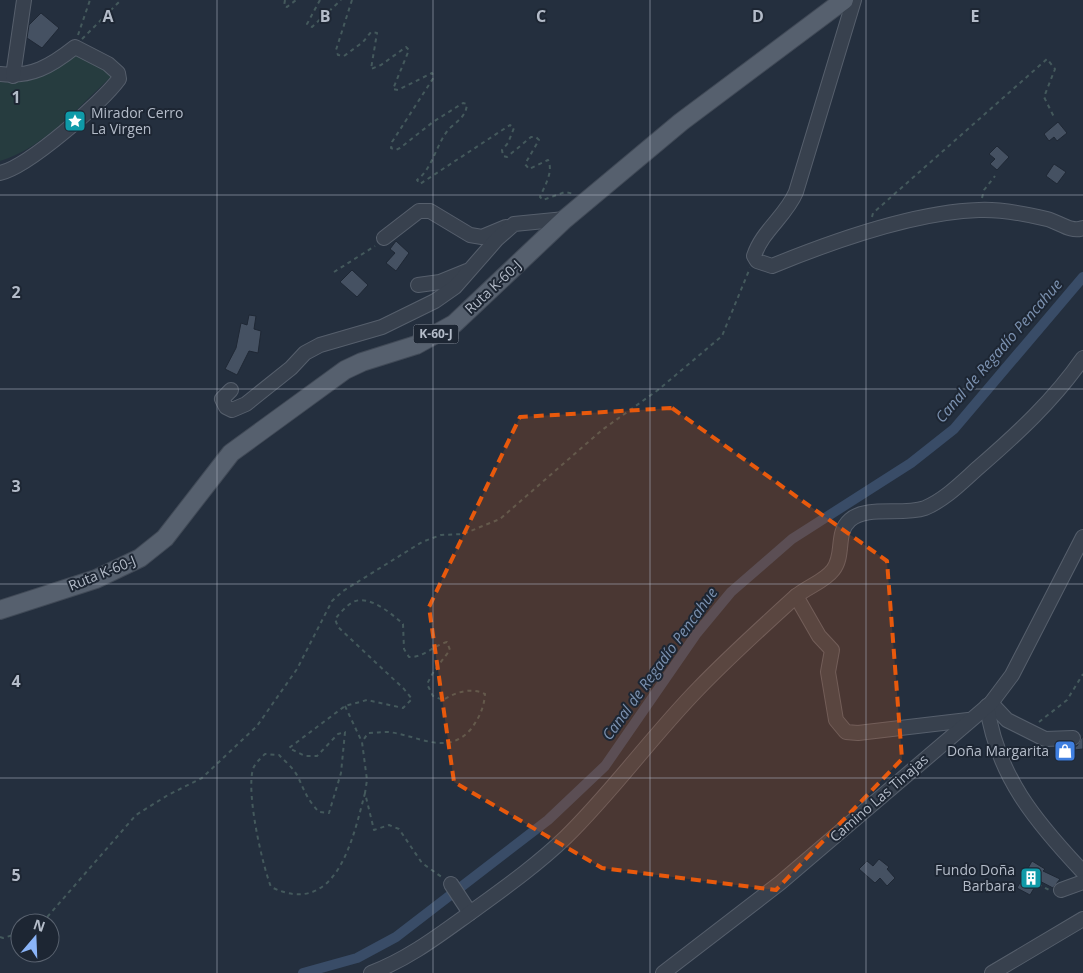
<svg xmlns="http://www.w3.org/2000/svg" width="1083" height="973" font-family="'Open Sans',sans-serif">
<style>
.green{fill:#263c3f}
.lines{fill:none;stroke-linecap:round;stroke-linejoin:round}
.canal{stroke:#394c67;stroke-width:10}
.building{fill:#455162;stroke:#1f2835}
.minor-casing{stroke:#565f6c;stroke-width:16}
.major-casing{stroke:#414a57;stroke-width:20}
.path{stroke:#44595c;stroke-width:2;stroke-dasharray:4 4;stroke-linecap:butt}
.minor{stroke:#38414e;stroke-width:14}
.major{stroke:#56606e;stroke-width:18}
.marked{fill:#e8590c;fill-opacity:0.2;stroke:#e8590c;stroke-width:4;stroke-dasharray:10 6;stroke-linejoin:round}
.grid{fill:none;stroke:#b4bcc9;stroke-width:1;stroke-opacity:0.55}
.labels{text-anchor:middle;stroke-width:4;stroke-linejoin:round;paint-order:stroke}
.shield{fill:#1d2633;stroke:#878f9c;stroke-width:1}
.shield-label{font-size:12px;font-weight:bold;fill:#b4bcc9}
.poi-label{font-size:14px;fill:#b4bcc9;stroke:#1d2633;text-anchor:end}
.street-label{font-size:14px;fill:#b4bcc9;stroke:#1d2633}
.water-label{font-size:15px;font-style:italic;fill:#7c92b1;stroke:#1d2633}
.grid-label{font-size:16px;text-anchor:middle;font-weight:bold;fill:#b4bcc9;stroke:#1d2633;stroke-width:4;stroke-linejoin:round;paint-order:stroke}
</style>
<rect width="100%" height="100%" fill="#242f3e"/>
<path class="green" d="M78,53l17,8 17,15c-33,30 -68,72 -112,85v-79c34,2 52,-8 78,-29z"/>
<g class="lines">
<polyline class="canal" points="303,973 357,958 396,937 548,820 605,766 697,633 731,592 792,539 911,463 954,429 1083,277"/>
</g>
<g class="building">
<polygon points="41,13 59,28 42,48 27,38 29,25"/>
<polygon points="1058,122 1067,133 1057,141 1054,137 1049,141 1044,134"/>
<polygon points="997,146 1009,157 997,170 990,164 995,159 989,154"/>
<polygon points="1054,164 1066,172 1057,184 1046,176"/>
<polygon points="396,241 409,253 396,271 386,263 395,253 390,249"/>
<polygon points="352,270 368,285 357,297 340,282"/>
<polygon points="249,315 256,316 254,329 261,331 258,353 249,351 237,375 225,369 236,348 241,323 247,325"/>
<polygon points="1082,737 1083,737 1083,749 1074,750 1075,756 1060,760 1055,747 1077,746"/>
<polygon points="879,859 889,867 887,869 895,878 887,886 880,878 875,883 859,869 867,861 873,866"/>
<polygon points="1032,861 1045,869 1043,871 1060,879 1053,888 1030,876 1036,885 1030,895 1017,888"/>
</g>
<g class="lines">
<g class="minor-casing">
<g id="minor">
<path d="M854,0l-58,192c-10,24 -34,39 -42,64l3,5 15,5c61,-25 141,-54 207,-56 21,-1 47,4 68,9 12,3 24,14 36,9"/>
<path d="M0,74c31,4 51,-8 75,-27l33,17 10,9 1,6c-17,23 -91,88 -119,94"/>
<polyline points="13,76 24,0"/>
<polyline points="384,238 419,211 430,211 470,235 482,237 506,227"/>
<polyline points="418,285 440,282 467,271"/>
<polyline points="231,390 222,399 226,407 232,410 246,404 291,368 305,353 320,345 382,327 435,301 455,287 497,239 514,224 565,219"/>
<polyline points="796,596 819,636 832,650 828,672 836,720 846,732 858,733 968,720"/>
<polyline points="991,703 1007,720 1045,739 1073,738"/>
<path d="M987,706c10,70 49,116 96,166"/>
<polyline points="451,884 470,913"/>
<polyline points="1061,890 1083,882"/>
<path d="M371,973c37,-14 67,-37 99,-60 33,-24 67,-48 96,-76 47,-46 86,-101 133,-149 30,-31 63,-61 95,-90 12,-11 30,-16 39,-28 12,-15 2,-37 17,-50 17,-15 52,-4 75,-12 21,-9 37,-26 54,-41 38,-33 75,-67 104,-109"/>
<polyline points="663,973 780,883 991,703 1012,675 1083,537"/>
<polyline points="992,973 1083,919"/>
</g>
</g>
<g class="major-casing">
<polyline id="major" points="0,610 96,579 140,558 165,538 231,453 345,370 362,362 416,345 454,324 565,219 681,122 844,0"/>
</g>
<g class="path">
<polyline points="285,0 284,6 287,7 296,0"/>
<polyline points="320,0 307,24 312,27 341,0"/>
<path d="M352,0l-16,50 2,5 6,1 19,-14 8,-10 6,1 -6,36 10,-4 25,-18 3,3 -16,39 5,1 34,-17 2,4 -42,65 -1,6 5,2 4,-2 33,-26 30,-19 4,1c-1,13 -10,17 -18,25 -13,15 -16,39 -32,51l3,4 90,-59 4,3 -6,15 -6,7 1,6 4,1 24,-20h5l3,3 -14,24 4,5 19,-9c6,12 -4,27 -8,37l3,3 22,-8 9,2"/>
<polyline points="78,35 90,0"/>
<polyline points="82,39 121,0"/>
<polyline points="982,198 984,190 995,176"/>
<polyline points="872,217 873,213 1047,59 1055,69 1044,97 1054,117"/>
<polyline points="334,272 375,246"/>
<polyline points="345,706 362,742"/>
<polyline points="1039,722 1067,700 1083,674"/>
<path d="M365,793c-12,45 -28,126 -94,94 -9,-23 -25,-94 -18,-118 2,-6 7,-10 12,-15l14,1c6,6 15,14 19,22 7,15 9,22 21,35l10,1 12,-40 4,-41 -7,2 -21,22h-12l-16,-8 56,-42 22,-6 36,8 9,-9 -8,-10 -66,-62 -3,-8c5,-6 11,-13 18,-17 16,-8 39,12 50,22l1,25 5,8c14,1 24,-11 38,-15l3,8 -16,21 -7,13 6,12 10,4c13,-8 28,-13 42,-6 -1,14 -6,24 -14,35 -24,28 -53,6 -83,3 -7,0 -13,1 -20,1l-6,9 5,38 -2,13 9,37 15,-5 10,4 23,34 21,15"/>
<polyline points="1038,884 1049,890"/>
<polyline points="42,923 136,815 168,795 202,778 257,726 297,669 332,601 343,591 422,542 441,535 463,534 500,519 602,430 658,390 722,336 750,268"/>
<polyline points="0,937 3,938 20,933"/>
</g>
<use href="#minor" class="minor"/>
<use href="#major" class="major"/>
</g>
<path class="marked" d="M672,408l215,153 15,198 -126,131 -174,-22 -148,-86 -25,-175 91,-190z"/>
<path class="grid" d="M217,0v973M433,0v973M650,0v973M866,0v973M0,195h1083M0,389h1083M0,584h1083M0,778h1083"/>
<defs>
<g id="sight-square" transform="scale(1.125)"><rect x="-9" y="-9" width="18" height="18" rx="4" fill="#0f9aa8" stroke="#1d2633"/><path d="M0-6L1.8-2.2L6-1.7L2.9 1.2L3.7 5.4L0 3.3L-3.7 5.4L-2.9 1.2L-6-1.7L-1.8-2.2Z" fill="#fff"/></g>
<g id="shop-square" transform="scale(1.125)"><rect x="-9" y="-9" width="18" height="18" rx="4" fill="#3f7fe0" stroke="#1d2633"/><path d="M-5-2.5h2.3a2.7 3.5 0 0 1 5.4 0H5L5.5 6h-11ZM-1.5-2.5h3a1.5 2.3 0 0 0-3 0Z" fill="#fff"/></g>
<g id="building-square" transform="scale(1.125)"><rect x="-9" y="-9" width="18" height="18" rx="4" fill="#0f9aa8" stroke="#1d2633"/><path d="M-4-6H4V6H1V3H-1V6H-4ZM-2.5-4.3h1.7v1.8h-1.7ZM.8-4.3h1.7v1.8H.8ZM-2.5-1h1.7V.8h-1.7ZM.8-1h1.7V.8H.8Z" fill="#fff"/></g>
</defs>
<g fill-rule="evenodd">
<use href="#sight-square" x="75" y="121"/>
<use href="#shop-square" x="1065" y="751"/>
<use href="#building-square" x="1031" y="878"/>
</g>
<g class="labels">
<rect class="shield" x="413.5" y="324.5" width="45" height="19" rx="4"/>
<g class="shield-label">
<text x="436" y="338">K-60-J</text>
</g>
<g class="poi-label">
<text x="91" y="118" text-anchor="start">Mirador Cerro<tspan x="91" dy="16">La Virgen</tspan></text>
<text x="1049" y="756">Doña Margarita</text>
<text x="1015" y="875">Fundo Doña<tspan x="1015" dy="16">Barbara</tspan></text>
</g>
<g class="street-label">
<text transform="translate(493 287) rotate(-43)" y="5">Ruta K-60-J</text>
<text transform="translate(102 573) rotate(-22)" y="5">Ruta K-60-J</text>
<text transform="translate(879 798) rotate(-41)" y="5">Camino Las Tinajas</text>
</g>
<g class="water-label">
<text transform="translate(999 351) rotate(-49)" y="5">Canal de Regadío Pencahue</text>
<text transform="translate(660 664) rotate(-54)" y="5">Canal de Regadío Pencahue</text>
</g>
</g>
<g class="grid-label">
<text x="108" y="22">A</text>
<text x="325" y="22">B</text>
<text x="541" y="22">C</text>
<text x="758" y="22">D</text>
<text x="975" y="22">E</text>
<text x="16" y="103">1</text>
<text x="16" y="298">2</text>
<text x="16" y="492">3</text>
<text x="16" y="687">4</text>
<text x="16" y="881">5</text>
</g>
<g transform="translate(35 938) rotate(19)"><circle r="24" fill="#1d2633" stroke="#59626f"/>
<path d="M0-4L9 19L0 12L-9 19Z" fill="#8ab4f8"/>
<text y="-8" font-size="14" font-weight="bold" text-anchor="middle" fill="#b4bcc9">N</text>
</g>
</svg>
